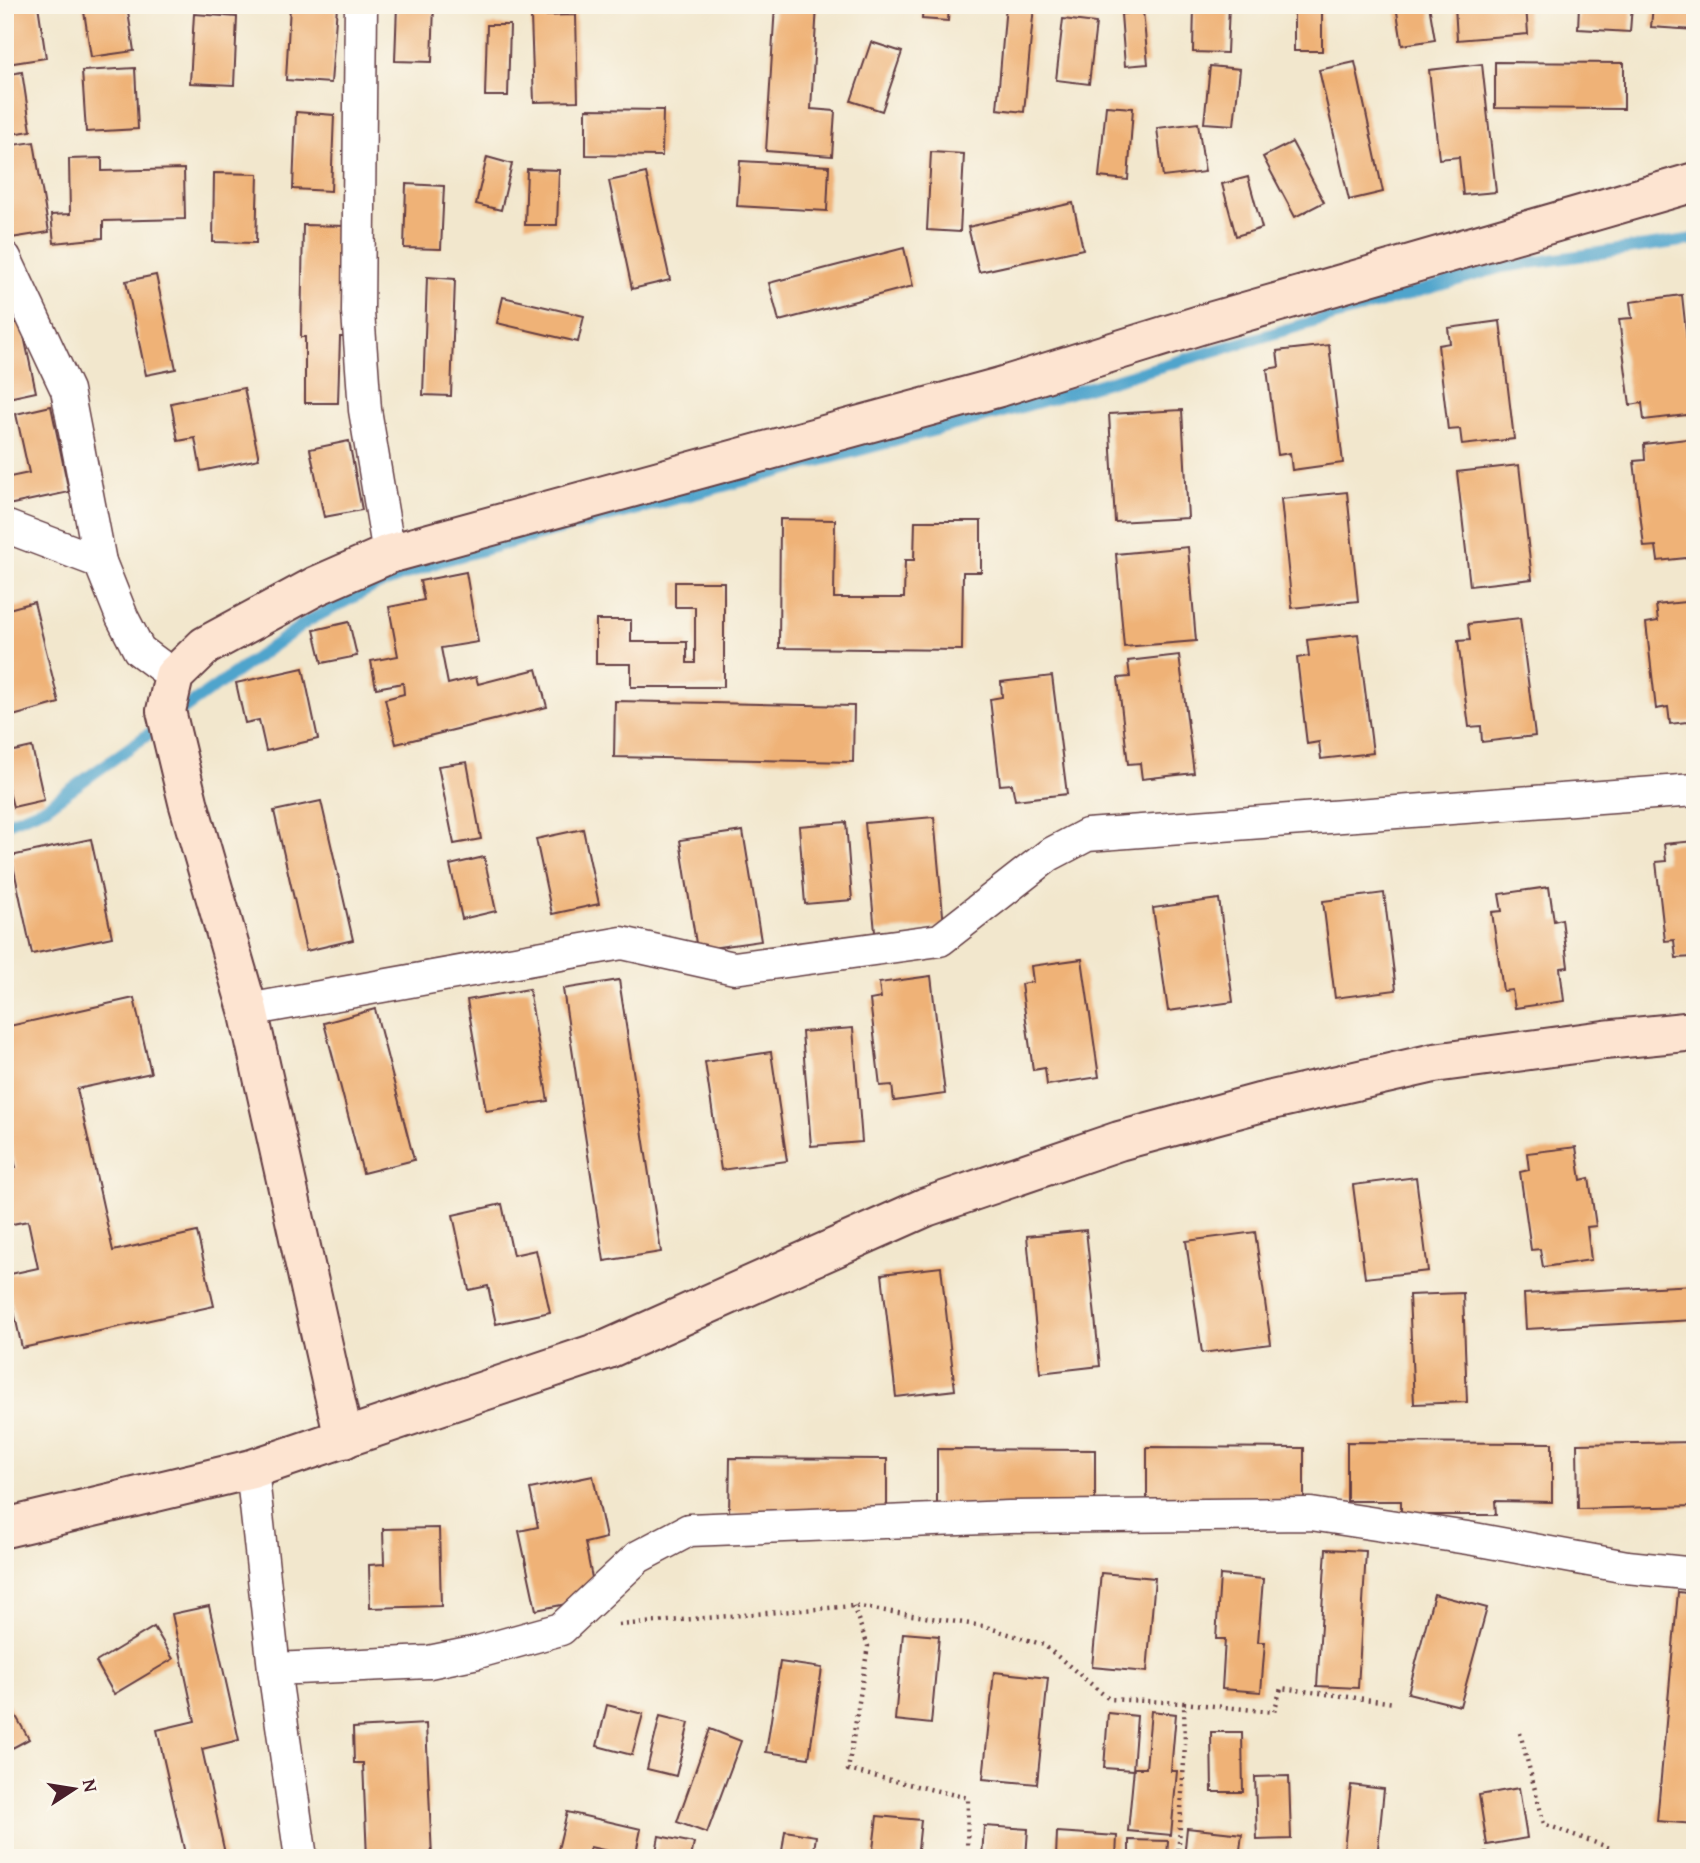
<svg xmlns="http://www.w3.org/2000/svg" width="1700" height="1863" font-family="'Gentium Book Plus',serif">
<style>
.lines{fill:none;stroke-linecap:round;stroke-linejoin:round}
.stream{stroke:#50a4cc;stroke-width:12}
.building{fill:#efb277}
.street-casing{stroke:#633d43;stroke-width:35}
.secondary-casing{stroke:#633d43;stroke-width:42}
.path{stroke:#633d43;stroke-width:4.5;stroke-dasharray:2 5;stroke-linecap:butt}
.street{stroke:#fff;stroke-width:32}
.secondary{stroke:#fde4d1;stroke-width:38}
</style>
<rect width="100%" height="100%" fill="#fbf7ec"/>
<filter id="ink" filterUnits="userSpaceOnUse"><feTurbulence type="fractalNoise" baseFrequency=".0143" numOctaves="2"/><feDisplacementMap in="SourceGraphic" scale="14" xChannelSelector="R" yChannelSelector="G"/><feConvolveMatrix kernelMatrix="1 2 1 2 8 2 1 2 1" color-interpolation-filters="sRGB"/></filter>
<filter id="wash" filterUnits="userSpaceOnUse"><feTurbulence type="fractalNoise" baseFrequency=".00686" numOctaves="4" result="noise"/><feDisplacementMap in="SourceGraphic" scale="28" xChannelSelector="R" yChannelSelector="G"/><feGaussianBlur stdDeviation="1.57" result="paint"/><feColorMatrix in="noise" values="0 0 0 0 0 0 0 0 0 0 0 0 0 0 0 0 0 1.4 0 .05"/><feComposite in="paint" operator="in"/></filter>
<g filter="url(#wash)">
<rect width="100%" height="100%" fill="#f2e7cd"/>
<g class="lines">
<polyline class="stream" points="5,824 46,807 308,621 373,587 441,561 1018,408 1502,267 1695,239"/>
</g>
<g id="blocks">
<g class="building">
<polygon points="5,5 38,5 46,58 7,64"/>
<polygon points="83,5 127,5 134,51 91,57"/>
<polygon points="290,5 337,6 331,83 286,80"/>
<polygon points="397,5 434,5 432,62 395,61"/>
<polygon points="775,5 817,5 811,109 835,111 832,156 766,151"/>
<polygon points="923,5 949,5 948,21 922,19"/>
<polygon points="1006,5 1034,6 1024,112 997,109"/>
<polygon points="1194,5 1229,5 1227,53 1193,52"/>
<rect x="1294" y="5" width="28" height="46"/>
<polygon points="1396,5 1429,5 1435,40 1402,45"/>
<polygon points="1455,5 1526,5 1528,34 1457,40"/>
<polygon points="1579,5 1632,5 1630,32 1578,29"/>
<polygon points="1653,5 1695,5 1695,30 1651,27"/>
<polygon points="1143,11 1148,64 1125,66 1121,14"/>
<polygon points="194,14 237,17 234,85 190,83"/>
<polygon points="576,15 578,101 534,102 531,16"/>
<polygon points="1063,19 1096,23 1089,84 1056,80"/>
<polygon points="487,25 510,25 508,96 485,96"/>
<polygon points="871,42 902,52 882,111 851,101"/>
<polygon points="1355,62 1383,192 1349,200 1319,70"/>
<polygon points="1495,62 1624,63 1624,109 1495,108"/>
<polygon points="1482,64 1496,192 1463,195 1459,157 1439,159 1429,70"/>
<polygon points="1210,66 1240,69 1234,125 1204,123"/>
<polygon points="135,68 138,129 86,132 82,71"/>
<polygon points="22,72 31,131 5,135 5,75"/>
<polygon points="1106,106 1133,108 1128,180 1099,177"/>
<polygon points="586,109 663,110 662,156 586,155"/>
<polygon points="296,112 334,115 331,191 293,189"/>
<polygon points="1198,123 1205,172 1163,177 1157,128"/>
<polygon points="34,142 49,232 5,239 5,204 10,203 5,175 5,146"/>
<polygon points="1292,142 1324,202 1295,217 1263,157"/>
<polygon points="931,152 964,154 960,232 927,230"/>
<polygon points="487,157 512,164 501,210 476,204"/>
<polygon points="102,158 102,171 184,169 185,219 103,221 103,238 54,243 51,215 70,214 69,159"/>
<polygon points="740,161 829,166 827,211 737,206"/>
<polygon points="527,169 559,170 557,225 525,225"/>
<polygon points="214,173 258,174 256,243 213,242"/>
<polygon points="646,173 670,280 632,289 609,181"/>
<polygon points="1248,177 1262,228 1236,236 1222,184"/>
<polygon points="406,184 444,186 441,249 404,248"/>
<polygon points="1073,203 1083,249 979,272 968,227"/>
<polygon points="303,225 347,226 346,337 340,337 338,403 305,403 305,337 301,337"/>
<polygon points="904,248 913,286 779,321 769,283"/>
<polygon points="156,275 176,369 146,375 126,281"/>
<polygon points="427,277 455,279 451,396 423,395"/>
<polygon points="1682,295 1695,414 1644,420 1642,403 1630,405 1619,319 1632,318 1630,302"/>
<polygon points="503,297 584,316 578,342 497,323"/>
<polygon points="1500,321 1514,439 1462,445 1460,429 1448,430 1438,345 1450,343 1448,328"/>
<polygon points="21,322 36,392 8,398 5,384 5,325"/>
<polygon points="1329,345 1343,463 1292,470 1290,453 1278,455 1267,369 1279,367 1277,351"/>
<polygon points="244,388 259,459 201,471 195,438 178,441 171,403"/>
<polygon points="51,406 69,492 8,505 5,478 29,473 16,414"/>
<polygon points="1182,410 1188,518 1115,522 1109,414"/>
<polygon points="1695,438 1695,557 1658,561 1656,546 1644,547 1634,461 1645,460 1644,444"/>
<polygon points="349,441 362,510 324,517 310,449"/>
<polygon points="1519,465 1532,579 1470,586 1457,472"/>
<polygon points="1347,492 1358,601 1292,608 1281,499"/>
<polygon points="780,519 835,520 834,598 904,598 905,560 914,560 915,521 981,521 981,572 963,572 962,650 779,648"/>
<polygon points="1188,547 1196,641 1124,647 1116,554"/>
<polygon points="466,572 478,642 441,648 448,684 476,677 478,684 537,669 547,707 396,744 385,699 404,694 403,683 376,688 371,661 398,656 389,607 424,600 420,581"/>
<polygon points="675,582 724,582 724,687 631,687 631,664 596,664 596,620 631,620 631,642 687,642 687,663 695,663 695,607 675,607"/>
<polygon points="1695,601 1695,721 1670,724 1668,707 1656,709 1646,623 1658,621 1656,605"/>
<polygon points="34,602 59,703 13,716 5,686 5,610"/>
<polygon points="1520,618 1535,736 1482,742 1481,726 1469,727 1458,641 1470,640 1468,624"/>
<polygon points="349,622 357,656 322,663 314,630"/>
<polygon points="1358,634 1373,753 1321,759 1319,742 1307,744 1297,658 1309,656 1307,640"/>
<polygon points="1179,655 1194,773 1142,779 1140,763 1128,764 1118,678 1130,677 1128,661"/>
<polygon points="303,668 318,739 266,751 259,720 245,723 236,683"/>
<polygon points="1052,676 1067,794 1015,800 1012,784 1000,785 990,699 1002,697 1001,682"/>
<polygon points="615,701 854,706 853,762 614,757"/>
<polygon points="32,747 44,800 13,807 5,776 5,753"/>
<polygon points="467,762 481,839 454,844 438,766"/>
<polygon points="321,801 353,940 306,951 274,811"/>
<polygon points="934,817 944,926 875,932 865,823"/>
<polygon points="846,822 852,900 805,904 799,826"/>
<polygon points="583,829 599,904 552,914 536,839"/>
<polygon points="743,831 761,941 697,950 680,840"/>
<polygon points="91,839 112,937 32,954 11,856"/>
<polygon points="1695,841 1695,957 1676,958 1674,940 1665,941 1656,862 1666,861 1664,844"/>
<polygon points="484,857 496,911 462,919 450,865"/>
<polygon points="1549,887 1554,921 1562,919 1568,967 1560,968 1564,1001 1515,1008 1512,990 1503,991 1492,912 1502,911 1499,894"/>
<polygon points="1384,893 1396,990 1335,998 1323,901"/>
<polygon points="1219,899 1233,1002 1168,1011 1153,908"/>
<polygon points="1082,959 1099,1077 1047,1085 1045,1068 1033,1070 1021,984 1033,982 1031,966"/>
<polygon points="931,976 945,1094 894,1101 892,1085 880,1086 870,1000 881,998 879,983"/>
<polygon points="619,980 661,1252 604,1261 563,989"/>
<polygon points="529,989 548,1101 486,1111 467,1000"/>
<polygon points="134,998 151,1073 77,1089 113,1251 197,1232 214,1306 22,1348 6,1275 38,1268 28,1221 7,1225 5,1216 5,1170 16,1168 5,1121 5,1027"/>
<polygon points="375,1009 414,1160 363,1173 324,1023"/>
<polygon points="853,1028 862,1142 811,1146 802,1032"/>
<polygon points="771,1052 787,1161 721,1170 705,1062"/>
<polygon points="1576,1147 1581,1180 1589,1178 1596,1226 1587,1227 1591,1260 1543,1267 1540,1249 1531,1250 1520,1172 1529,1170 1527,1153"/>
<polygon points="1416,1177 1428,1271 1365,1278 1353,1185"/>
<polygon points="502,1204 513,1255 536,1250 550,1312 496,1324 488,1286 469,1290 453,1215"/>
<polygon points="1086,1230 1100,1366 1040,1373 1027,1236"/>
<polygon points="1255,1232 1271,1344 1202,1353 1186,1241"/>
<polygon points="941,1267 955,1390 896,1397 882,1274"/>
<polygon points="1695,1285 1695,1320 1526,1329 1524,1294"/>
<polygon points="1463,1293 1467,1402 1414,1404 1409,1295"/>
<polygon points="1347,1442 1552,1443 1552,1502 1495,1501 1496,1515 1401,1515 1401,1501 1347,1501"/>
<polygon points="1695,1442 1695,1506 1578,1509 1577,1444"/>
<polygon points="1147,1447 1304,1448 1304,1503 1147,1503"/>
<polygon points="937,1449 1095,1450 1095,1506 937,1505"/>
<polygon points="730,1458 887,1459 887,1515 729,1514"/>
<polygon points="593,1476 606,1538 585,1543 596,1598 536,1610 519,1531 538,1527 530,1489"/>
<polygon points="439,1528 441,1606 370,1608 369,1565 384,1564 383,1529"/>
<polygon points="1326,1549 1366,1551 1358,1688 1317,1686"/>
<polygon points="1101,1573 1155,1578 1147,1672 1092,1667"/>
<polygon points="1220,1575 1263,1579 1258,1642 1265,1642 1261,1692 1222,1689 1225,1639 1216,1639"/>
<polygon points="1678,1592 1695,1594 1695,1824 1657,1821"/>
<polygon points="1434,1594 1487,1608 1460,1706 1408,1693"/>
<polygon points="209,1606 239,1740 202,1749 226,1858 186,1858 157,1730 195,1721 172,1614"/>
<polygon points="154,1627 173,1659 114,1694 96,1662"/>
<polygon points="903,1633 939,1636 931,1724 895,1720"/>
<polygon points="780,1662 822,1668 809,1758 766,1752"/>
<polygon points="994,1672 1048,1678 1037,1784 983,1779"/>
<polygon points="5,1697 29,1739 5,1752"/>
<polygon points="607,1705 643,1714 632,1755 597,1746"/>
<polygon points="1151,1711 1176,1714 1171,1771 1177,1771 1171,1835 1128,1831 1134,1768 1146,1768"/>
<polygon points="1108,1713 1137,1716 1133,1770 1104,1768"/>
<polygon points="660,1716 689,1723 676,1776 647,1769"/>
<polygon points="426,1724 432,1858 367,1858 363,1763 354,1763 353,1728"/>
<polygon points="710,1729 741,1741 707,1833 677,1822"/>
<polygon points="1211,1732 1242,1732 1243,1792 1212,1792"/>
<polygon points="1289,1776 1291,1839 1257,1840 1255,1777"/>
<polygon points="1351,1785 1384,1789 1377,1858 1343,1858"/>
<polygon points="1519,1788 1527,1838 1487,1845 1479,1795"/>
<polygon points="567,1812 641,1829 635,1857 590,1847 587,1858 556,1858"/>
<polygon points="877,1816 921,1820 917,1858 872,1858"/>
<polygon points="984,1826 1028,1829 1026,1858 982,1858"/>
<polygon points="1187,1828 1242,1834 1239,1858 1184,1858"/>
<polygon points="785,1831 816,1836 813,1858 781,1858"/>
<polygon points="1057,1832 1117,1836 1116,1858 1056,1858"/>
<polygon points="659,1836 694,1843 691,1858 655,1858"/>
<polygon points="1129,1840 1168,1841 1167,1858 1129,1858"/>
</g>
</g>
</g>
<g filter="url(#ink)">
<use href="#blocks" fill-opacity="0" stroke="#633d43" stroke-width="2"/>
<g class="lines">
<g class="street-casing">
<g id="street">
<polyline points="361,5 358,312 365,410 389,554"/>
<polyline points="5,258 67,390 100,562 122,617 139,650 174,676"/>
<polyline points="5,526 100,562"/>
<polyline points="248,1010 622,943 734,968 940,940 1049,855 1087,835 1695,790"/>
<polyline points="252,1469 274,1669 301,1858"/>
<polyline points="274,1669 429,1662 478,1652 561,1629 638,1557 689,1530 1009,1517 1311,1514 1474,1539 1627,1567 1695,1574"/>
</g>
</g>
<g class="secondary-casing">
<g id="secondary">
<polyline points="344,1439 248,1010 188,802 166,711 174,676 205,646 316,586 389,554 1000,387 1203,324 1695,182"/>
<polyline points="5,1528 252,1469 608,1349 926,1207 1119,1141 1259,1103 1434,1063 1604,1040 1695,1031"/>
</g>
</g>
<g class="path">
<polyline points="853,1606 868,1646 848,1770 968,1798 967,1858"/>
<polyline points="619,1625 853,1606 983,1626 1044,1645 1109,1699 1184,1703 1185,1745 1178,1858"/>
<polyline points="1184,1703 1274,1712 1281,1688 1395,1703"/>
<polyline points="1520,1733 1544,1824 1610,1848 1609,1858"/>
<polyline points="1486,1851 1486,1858"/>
</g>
<use href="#street" class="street"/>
<use href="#secondary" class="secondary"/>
</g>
</g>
<rect width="1700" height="1863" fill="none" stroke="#fbf7ec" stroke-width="28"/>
<g transform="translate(74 1789) rotate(78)" stroke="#fbf7ec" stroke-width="5" paint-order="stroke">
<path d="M0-5L12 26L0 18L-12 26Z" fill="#4a1f2b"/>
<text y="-10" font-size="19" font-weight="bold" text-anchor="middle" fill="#4a1f2b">N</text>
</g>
</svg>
